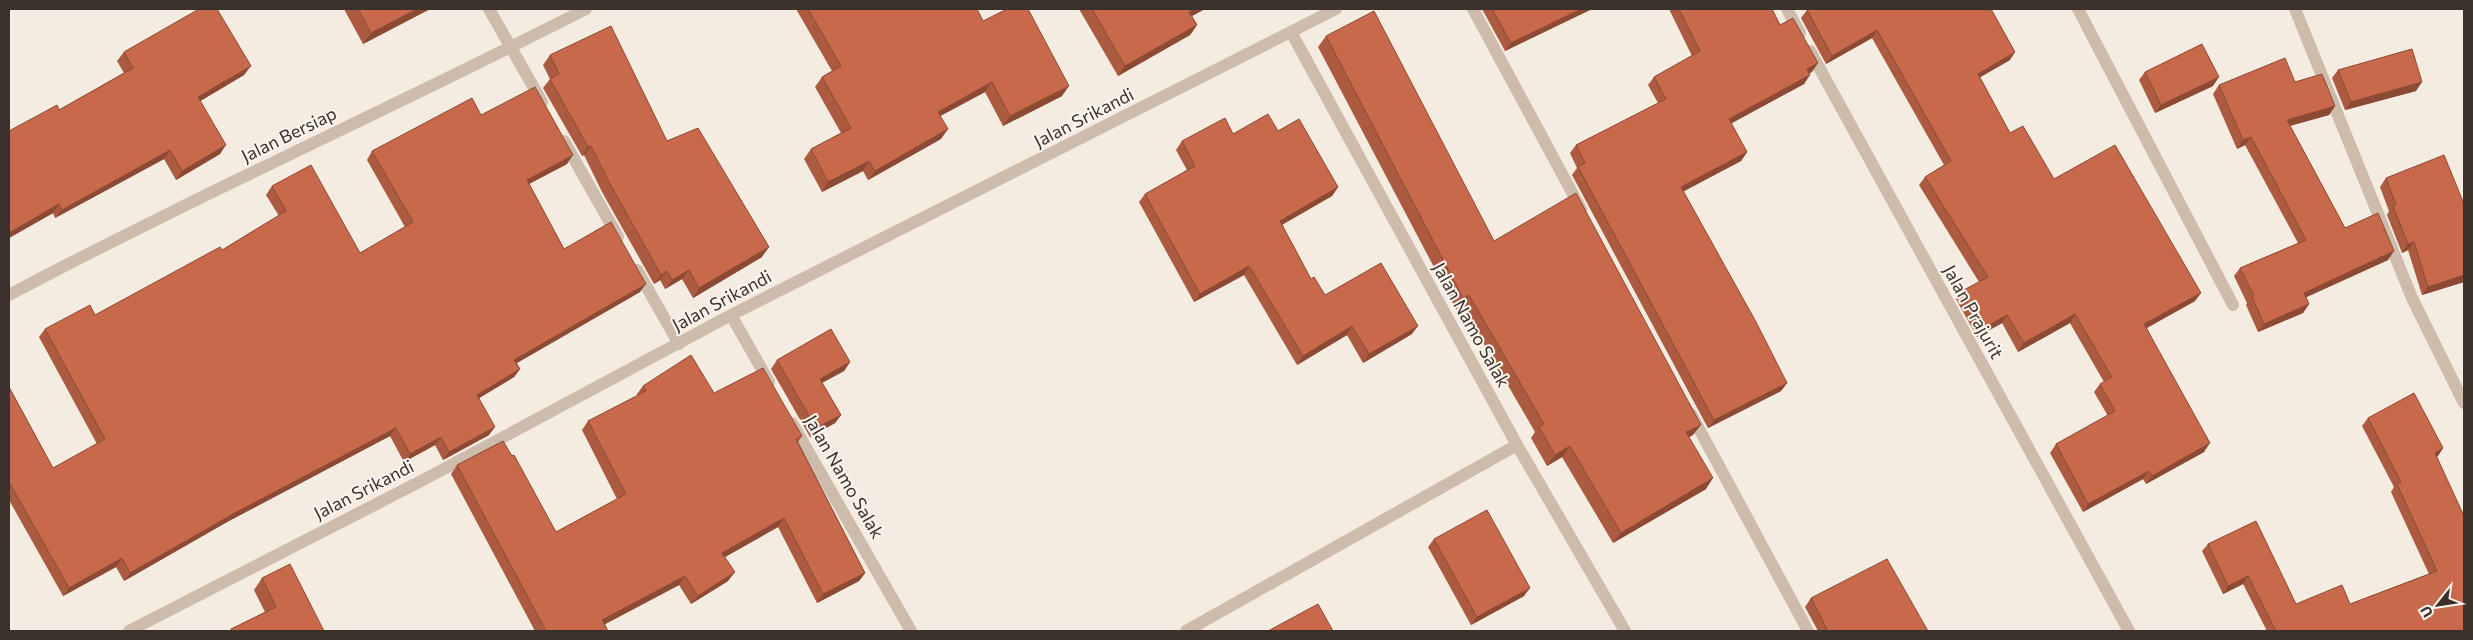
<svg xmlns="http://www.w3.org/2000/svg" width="2473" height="640" font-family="Commissioner,sans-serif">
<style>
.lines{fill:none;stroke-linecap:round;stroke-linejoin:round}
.minor{stroke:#cdbbac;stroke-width:12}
.wall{fill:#ac5a40}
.shaded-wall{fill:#8c4a34}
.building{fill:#c8694b;stroke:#8c4a34}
.labels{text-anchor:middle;stroke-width:4;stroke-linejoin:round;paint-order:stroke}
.street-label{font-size:18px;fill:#3b302b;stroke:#fbf5ee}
</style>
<rect width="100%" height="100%" fill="#f4ebe1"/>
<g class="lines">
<g class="minor">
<polyline points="489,9 542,102"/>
<polyline points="1473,9 1581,209"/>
<polyline points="1787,9 1800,33"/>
<polyline points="2078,9 2233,305"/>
<polyline points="2295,9 2412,298 2464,403"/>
<polyline points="1291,32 1517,445 1625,631"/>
<polyline points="1810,51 2129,631"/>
<polyline points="564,141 618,237"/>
<polyline points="637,270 679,344"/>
<path d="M9,295c190,-101 386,-188 577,-286"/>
<polyline points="731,315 769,382"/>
<polyline points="1691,414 1808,631"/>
<polyline points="792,423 911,631"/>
<polyline points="129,631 425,479 731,315 1336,9"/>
<polyline points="1186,631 1517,445"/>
</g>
</g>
<g class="wall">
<polygon points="344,9 430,9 363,44"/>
<polygon points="796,9 977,9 983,21 1062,96 1003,126 985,92 940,116 941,139 868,180 863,171 822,192 804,159 811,149 841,133 815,87 822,77 832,71"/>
<polygon points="1079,9 1205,9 1192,16 1197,25 1190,35 1118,76"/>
<polygon points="1482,9 1592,9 1505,51"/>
<polygon points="1669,9 1772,9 1780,25 1812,72 1809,73 1804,84 1731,123 1747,152 1741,161 1683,191 1787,383 1781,391 1708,428 1572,175 1577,168 1570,153 1576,145 1658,103 1648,85 1654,77 1692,56"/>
<polygon points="1807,10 2010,60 1980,77 2010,133 2054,179 2195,301 2147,328 2204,452 2146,484 2143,479 2083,512 2050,453 2056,444 2108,416 2094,392 2100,384 2104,382 2070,323 2018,352 2002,323 1977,337 1956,299 1962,291 1979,282 1919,185 1925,177 1944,165 1872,38 1826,64 1801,18"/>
<polygon points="1326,36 1494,241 1693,435 1689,437 1706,489 1613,543 1562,457 1547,466 1531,438 1535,432 1462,306 1456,309 1318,47"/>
<polygon points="124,52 244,75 200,101 220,154 176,180 164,159 55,218 53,213 9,238 9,131 59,110 124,73 117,61"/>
<polygon points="550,55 667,141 762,257 693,298 682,279 665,289 660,280 654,284 602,192 584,155 582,156 543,88 550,79 543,65"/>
<polygon points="2338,70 2416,91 2345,110 2332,78"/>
<polygon points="2145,72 2213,86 2155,113 2139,80"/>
<polygon points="2295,82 2335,106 2329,115 2290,126 2345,228 2388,260 2306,297 2309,304 2303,313 2258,332 2246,305 2247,303 2234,276 2240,268 2298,243 2245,145 2237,149 2213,94 2219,85"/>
<polygon points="481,115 567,164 529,184 564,249 640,292 517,363 520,369 514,377 479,398 489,435 443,460 435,445 404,462 390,436 227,522 124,581 116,567 63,596 9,500 9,387 53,468 97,444 39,337 45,329 95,315 222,250 279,216 266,195 272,186 360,253 405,227 367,160 372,151"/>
<polygon points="1278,131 1338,187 1332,196 1282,225 1311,279 1325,295 1412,334 1363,363 1347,335 1297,365 1244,275 1194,302 1139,202 1145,194 1187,170 1176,150 1182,141 1233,134"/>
<polygon points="2386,178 2464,204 2464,282 2422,295 2408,250 2402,253 2387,215 2389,211 2380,187"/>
<polygon points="777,360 850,362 844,371 822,383 841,415 835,423 810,437 771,369"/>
<polygon points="643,386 714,393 802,436 798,442 865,573 859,581 817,603 778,527 725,557 728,581 691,604 679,585 605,624 608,631 535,631 451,474 457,465 556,532 617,499 582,430 588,421 637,396 637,394"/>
<polygon points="2368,418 2443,448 2437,456 2464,631 2267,631 2243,584 2223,594 2202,551 2208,544 2296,604 2350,604 2429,574 2391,492 2394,487 2362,426"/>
<polygon points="1434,539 1524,596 1471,625 1428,547"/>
<polygon points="262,578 324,631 230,631 231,629 265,612 254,590"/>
<polygon points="1811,598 1928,631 1818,631 1805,607"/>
</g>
<g class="shaded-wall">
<polygon points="417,9 430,9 363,44 371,33"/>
<polygon points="1194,9 1205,9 1182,21 1189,12"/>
<polygon points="1581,9 1592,9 1505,51 1511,43"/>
<polygon points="1197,25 1190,35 1118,76 1125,66"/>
<polygon points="1877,30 1872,38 1826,64 1832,56"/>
<polygon points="2015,52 2010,60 1972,82 1978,74"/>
<polygon points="1818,63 1812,72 1801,78 1807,69"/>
<polygon points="251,66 244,75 192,106 198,97"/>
<polygon points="1810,75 1804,84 1723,128 1729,119"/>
<polygon points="2219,77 2213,86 2155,113 2161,105"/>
<polygon points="992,82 985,92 931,121 938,112"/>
<polygon points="2422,82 2416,91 2345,110 2351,102"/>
<polygon points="1069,86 1062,96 1003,126 1010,116"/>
<polygon points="2335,106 2329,115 2281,128 2287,120"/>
<polygon points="948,129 941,139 868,180 875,171"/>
<polygon points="2251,137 2245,145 2237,149 2243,140"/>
<polygon points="226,145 220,154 176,180 182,171"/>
<polygon points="591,146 584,155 582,156 588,147"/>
<polygon points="170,150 164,159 55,218 62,210"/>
<polygon points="1747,152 1741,161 1675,196 1681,187"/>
<polygon points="573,155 567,164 521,188 527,180"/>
<polygon points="869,161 863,171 822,192 828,182"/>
<polygon points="1338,187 1332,196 1274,229 1280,221"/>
<polygon points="59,204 53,213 9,238 9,233"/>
<polygon points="2414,242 2408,250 2402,253 2408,244"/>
<polygon points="769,247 762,257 693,298 699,288"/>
<polygon points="2394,251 2388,260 2298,301 2304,293"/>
<polygon points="1249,266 1244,275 1194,302 1200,294"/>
<polygon points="689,270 682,279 665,289 672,280"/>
<polygon points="667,271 660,280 654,284 661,275"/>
<polygon points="2464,275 2464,282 2422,295 2428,287"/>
<polygon points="646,284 640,292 508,368 514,360"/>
<polygon points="2201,293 2195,301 2139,332 2144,324"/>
<polygon points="1469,295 1462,306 1456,309 1463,298"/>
<polygon points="2309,304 2303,313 2258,332 2264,324"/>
<polygon points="2075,314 2070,323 2018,352 2024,343"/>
<polygon points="2007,315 2002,323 1977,337 1982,329"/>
<polygon points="1352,326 1347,335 1297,365 1303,356"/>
<polygon points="1418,326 1412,334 1363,363 1369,354"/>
<polygon points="850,362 844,371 814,387 820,379"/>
<polygon points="520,369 514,377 471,403 477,395"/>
<polygon points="1787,383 1781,391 1708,428 1714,420"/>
<polygon points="841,415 835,423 810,437 816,428"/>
<polygon points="1701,425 1693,435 1678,443 1686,432"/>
<polygon points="495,427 489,435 443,460 449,452"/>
<polygon points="396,428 390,436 227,522 124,581 130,573 233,514"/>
<polygon points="441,437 435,445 404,462 410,454"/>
<polygon points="2210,443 2204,452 2146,484 2152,476"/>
<polygon points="1570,446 1562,457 1547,466 1555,455"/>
<polygon points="2443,448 2438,456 2430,460 2435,453"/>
<polygon points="2149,471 2143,479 2083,512 2088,504"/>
<polygon points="1713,478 1706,489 1613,543 1621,533"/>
<polygon points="784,518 778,527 716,562 722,553"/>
<polygon points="122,558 116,567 63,596 69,588"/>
<polygon points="735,572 728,581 691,604 698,596"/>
<polygon points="865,573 859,581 817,603 823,594"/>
<polygon points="685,576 679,585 596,629 602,620"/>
<polygon points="2248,576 2243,584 2223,594 2228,586"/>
<polygon points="1530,588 1524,596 1471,625 1477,617"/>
</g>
<g class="building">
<polygon points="199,9 217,9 251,66 198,97 226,145 182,171 170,150 62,210 59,204 9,233 9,131 57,105 59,110 133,68 124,52"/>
<polygon points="358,9 417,9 371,33"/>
<polygon points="808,9 977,9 983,21 1007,9 1028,9 1069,86 1010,116 992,82 938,112 948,129 875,171 869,161 828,182 811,149 851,128 822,77 841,66"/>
<polygon points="1092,9 1194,9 1189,12 1197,25 1125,66"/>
<polygon points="1492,9 1581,9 1511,43"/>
<polygon points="1679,9 1772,9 1780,25 1793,18 1818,63 1807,69 1810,75 1729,119 1747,152 1681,187 1756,322 1787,383 1714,420 1578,167 1585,163 1576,145 1666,99 1654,77 1700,51"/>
<polygon points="1809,9 1987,9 1988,11 1991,9 2015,52 1978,74 2010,133 2023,126 2054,179 2115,145 2201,293 2144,324 2210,443 2152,476 2149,471 2088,504 2056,444 2115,411 2100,384 2112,377 2075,314 2024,343 2007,315 1982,329 1962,291 1988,277 1925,177 1951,161 1877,30 1832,56 1807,10"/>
<polygon points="1374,11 1494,241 1576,193 1701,425 1686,432 1713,478 1621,533 1570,446 1555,455 1539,427 1544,424 1469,295 1463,298 1326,36"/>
<polygon points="611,26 667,141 698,128 769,247 699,288 689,270 672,280 667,271 661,275 609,182 591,146 588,147 550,79 559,74 550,55"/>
<polygon points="2202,44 2219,77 2161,105 2145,72"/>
<polygon points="2412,49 2422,82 2351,102 2338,70"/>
<polygon points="2285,58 2295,82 2322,74 2335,106 2287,120 2345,228 2378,213 2394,251 2304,293 2309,304 2264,324 2252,297 2254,296 2240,268 2306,240 2251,137 2243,140 2219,85"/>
<polygon points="535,87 573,155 527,180 564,249 611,222 646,284 514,360 520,369 477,395 495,427 449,452 441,437 410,454 396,428 233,514 130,573 122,558 69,588 9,482 9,387 53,468 105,439 45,329 90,305 95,315 220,247 222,250 286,211 272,186 311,165 360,253 413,222 372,151 472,98 481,115"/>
<polygon points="1268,114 1278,131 1299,119 1338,187 1280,221 1311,279 1314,277 1325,295 1381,263 1418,326 1369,354 1352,326 1303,356 1249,266 1200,294 1145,194 1195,166 1182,141 1225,118 1233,134"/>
<polygon points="2444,155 2464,204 2464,275 2428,287 2414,242 2408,244 2393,206 2396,205 2386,178"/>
<polygon points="831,329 850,362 820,379 841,415 816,428 777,360"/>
<polygon points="691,355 714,393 763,368 802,436 796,439 865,573 823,594 784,518 722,553 735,572 698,596 685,576 602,620 608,631 546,631 457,465 503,441 512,456 514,455 556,532 626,494 588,421 646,391 643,386"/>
<polygon points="2414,393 2443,448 2435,453 2464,516 2464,631 2276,631 2248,576 2228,586 2208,544 2256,521 2296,604 2342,585 2350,604 2437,571 2397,484 2401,482 2368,418"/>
<polygon points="1487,510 1530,588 1477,617 1434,539"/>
<polygon points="1887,559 1928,631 1828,631 1811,598"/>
<polygon points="290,564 324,631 232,631 231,629 276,607 262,578"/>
<polygon points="1318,604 1333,631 1268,631"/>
</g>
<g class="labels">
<g class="street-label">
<text transform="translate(1084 118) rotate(-27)" y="6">Jalan Srikandi</text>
<text transform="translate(289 135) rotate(-26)" y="6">Jalan Bersiap</text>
<text transform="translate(722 301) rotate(-28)" y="6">Jalan Srikandi</text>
<text transform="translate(1973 312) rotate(61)" y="6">Jalan Prajurit</text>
<text transform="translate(1471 325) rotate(61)" y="6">Jalan Namo Salak</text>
<text transform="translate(844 477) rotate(60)" y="6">Jalan Namo Salak</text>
<text transform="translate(364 490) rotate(-27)" y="6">Jalan Srikandi</text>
</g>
</g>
<rect width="2473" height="640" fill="none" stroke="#3b302b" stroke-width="20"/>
<g transform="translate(2438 605) rotate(240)" stroke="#fbf5ee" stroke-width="4" paint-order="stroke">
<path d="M0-4L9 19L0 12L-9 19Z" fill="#3b302b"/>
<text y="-8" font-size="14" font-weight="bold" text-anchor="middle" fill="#3b302b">U</text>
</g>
</svg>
